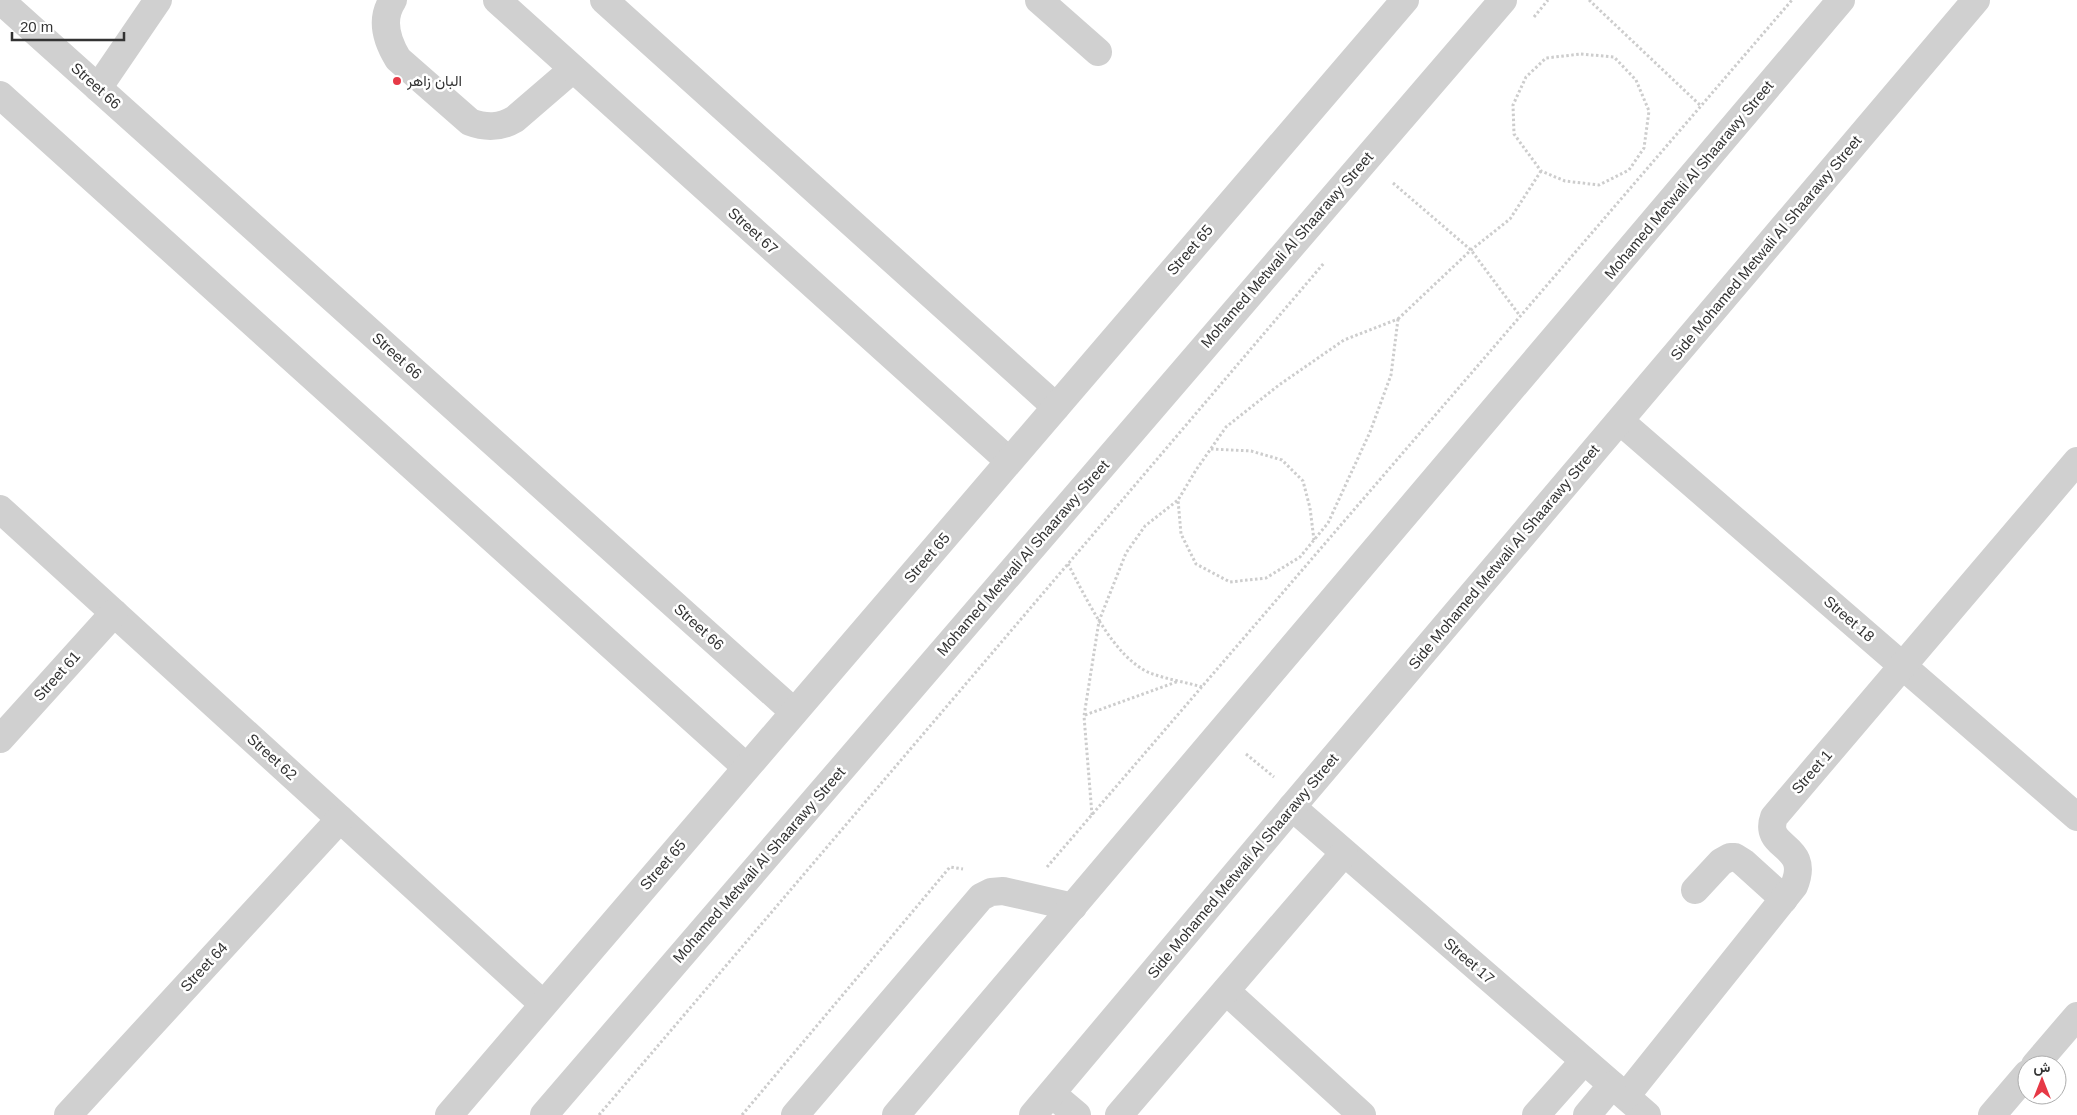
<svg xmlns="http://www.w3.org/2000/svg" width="2077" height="1115" font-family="Helvetica,Vazirmatn,sans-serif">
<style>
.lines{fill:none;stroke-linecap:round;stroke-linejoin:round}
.path{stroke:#cdcdcd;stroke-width:3;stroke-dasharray:2.5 2.5;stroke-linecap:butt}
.minor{stroke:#d0d0d0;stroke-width:28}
.poi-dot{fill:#e63946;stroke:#fff;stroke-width:2}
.labels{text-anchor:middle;stroke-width:5;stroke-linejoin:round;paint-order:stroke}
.poi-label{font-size:15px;fill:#333;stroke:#fff;text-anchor:start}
.street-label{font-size:15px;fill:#333;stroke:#fff}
</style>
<rect width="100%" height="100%" fill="#fff"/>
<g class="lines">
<g class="path">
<polyline points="1589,0 1701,106"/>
<polyline points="1534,17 1548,0"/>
<polygon points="1581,54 1614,57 1636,80 1649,111 1644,148 1629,170 1599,185 1565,181 1541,171 1514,134 1513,105 1526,77 1546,58"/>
<polyline points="1393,183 1471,250 1520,316"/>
<polygon points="1398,319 1391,375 1370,432 1328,523 1300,557 1266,578 1230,582 1196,564 1181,534 1178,500 1196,470 1226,427 1279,385 1344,340"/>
<polyline points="1398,319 1471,250 1510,219 1541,171"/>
<polyline points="1211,449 1251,451 1282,460 1303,481 1310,508 1314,540"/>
<path d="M1068,564c18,34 46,94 82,109 16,6 35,9 52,14"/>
<polyline points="1085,715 1179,681"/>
<polyline points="1246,754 1274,777"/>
<polyline points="1092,815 1084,716 1099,621 1126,553 1145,526 1178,500"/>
<polyline points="1047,867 1792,0"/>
<polyline points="599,1115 1324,263"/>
<polyline points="742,1115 950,867 963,869"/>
</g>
<g class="minor">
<polyline points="0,0 794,712"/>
<path d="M393,0c-13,19 -6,41 5,59l72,63c16,6 30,6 45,-3l58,-50"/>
<polyline points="497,0 1009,461"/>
<polyline points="604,0 1056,407"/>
<polyline points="1039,0 1098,52"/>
<polyline points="98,88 158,0"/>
<polyline points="0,95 746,767"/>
<polyline points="1620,421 2077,817"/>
<polyline points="0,509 543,1004"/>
<polyline points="0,739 114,613"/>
<polyline points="1292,807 1647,1115"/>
<polyline points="1695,890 1721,862 1730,857 1735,857 1743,862 1784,899"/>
<polyline points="1226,991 1362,1115"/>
<polyline points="2035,1065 2077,1016"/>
<polyline points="1052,1094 1077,1115"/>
<path d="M1626,1096l168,-210c18,-43 -32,-36 -20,-69l303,-356"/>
<polyline points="68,1115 340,819"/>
<polyline points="449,1115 1405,0"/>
<polyline points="544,1115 1503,0"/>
<polyline points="795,1115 981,897 991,892 1003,891 1073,907"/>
<polyline points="896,1115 1841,0"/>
<polyline points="1033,1115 1292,807 1976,0"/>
<polyline points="1119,1115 1344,853"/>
<polyline points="1536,1115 1584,1061"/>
<polyline points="1587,1115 1612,1085"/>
<polyline points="1992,1115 2027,1074"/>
</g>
</g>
<circle class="poi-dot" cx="397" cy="81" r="5"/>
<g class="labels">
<g class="poi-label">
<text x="407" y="86">البان زاهر</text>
</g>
<g class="street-label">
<text transform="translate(96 86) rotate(42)" y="5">Street 66</text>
<text transform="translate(1689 180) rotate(-50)" y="5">Mohamed Metwali Al Shaarawy Street</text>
<text transform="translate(753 231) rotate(42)" y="5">Street 67</text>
<text transform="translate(1766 248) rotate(-50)" y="5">Side Mohamed Metwali Al Shaarawy Street</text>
<text transform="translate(1190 250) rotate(-49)" y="5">Street 65</text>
<text transform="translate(1287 250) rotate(-49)" y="5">Mohamed Metwali Al Shaarawy Street</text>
<text transform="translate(397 356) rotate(42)" y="5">Street 66</text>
<text transform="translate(1504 557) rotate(-50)" y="5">Side Mohamed Metwali Al Shaarawy Street</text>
<text transform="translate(927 558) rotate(-49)" y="5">Street 65</text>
<text transform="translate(1023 558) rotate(-49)" y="5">Mohamed Metwali Al Shaarawy Street</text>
<text transform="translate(1849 619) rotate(41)" y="5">Street 18</text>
<text transform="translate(699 627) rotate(42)" y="5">Street 66</text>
<text transform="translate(57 676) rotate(-48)" y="5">Street 61</text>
<text transform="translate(272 757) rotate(42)" y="5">Street 62</text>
<text transform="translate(1812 772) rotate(-49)" y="5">Street 1</text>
<text transform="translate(663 865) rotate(-49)" y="5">Street 65</text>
<text transform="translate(759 865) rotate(-49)" y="5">Mohamed Metwali Al Shaarawy Street</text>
<text transform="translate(1243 866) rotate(-50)" y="5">Side Mohamed Metwali Al Shaarawy Street</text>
<text transform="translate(1469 961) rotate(41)" y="5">Street 17</text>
<text transform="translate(204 967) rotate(-47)" y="5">Street 64</text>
</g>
</g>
<g transform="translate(2042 1080)"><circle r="24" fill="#ffffff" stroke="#adadad"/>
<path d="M0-4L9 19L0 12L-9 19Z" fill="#e63946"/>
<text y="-8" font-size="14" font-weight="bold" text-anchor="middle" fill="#333333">ش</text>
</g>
<path d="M12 32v8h112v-8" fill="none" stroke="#333333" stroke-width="2.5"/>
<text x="20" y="32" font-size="15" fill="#333333" stroke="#ffffff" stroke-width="4" paint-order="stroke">20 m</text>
</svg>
